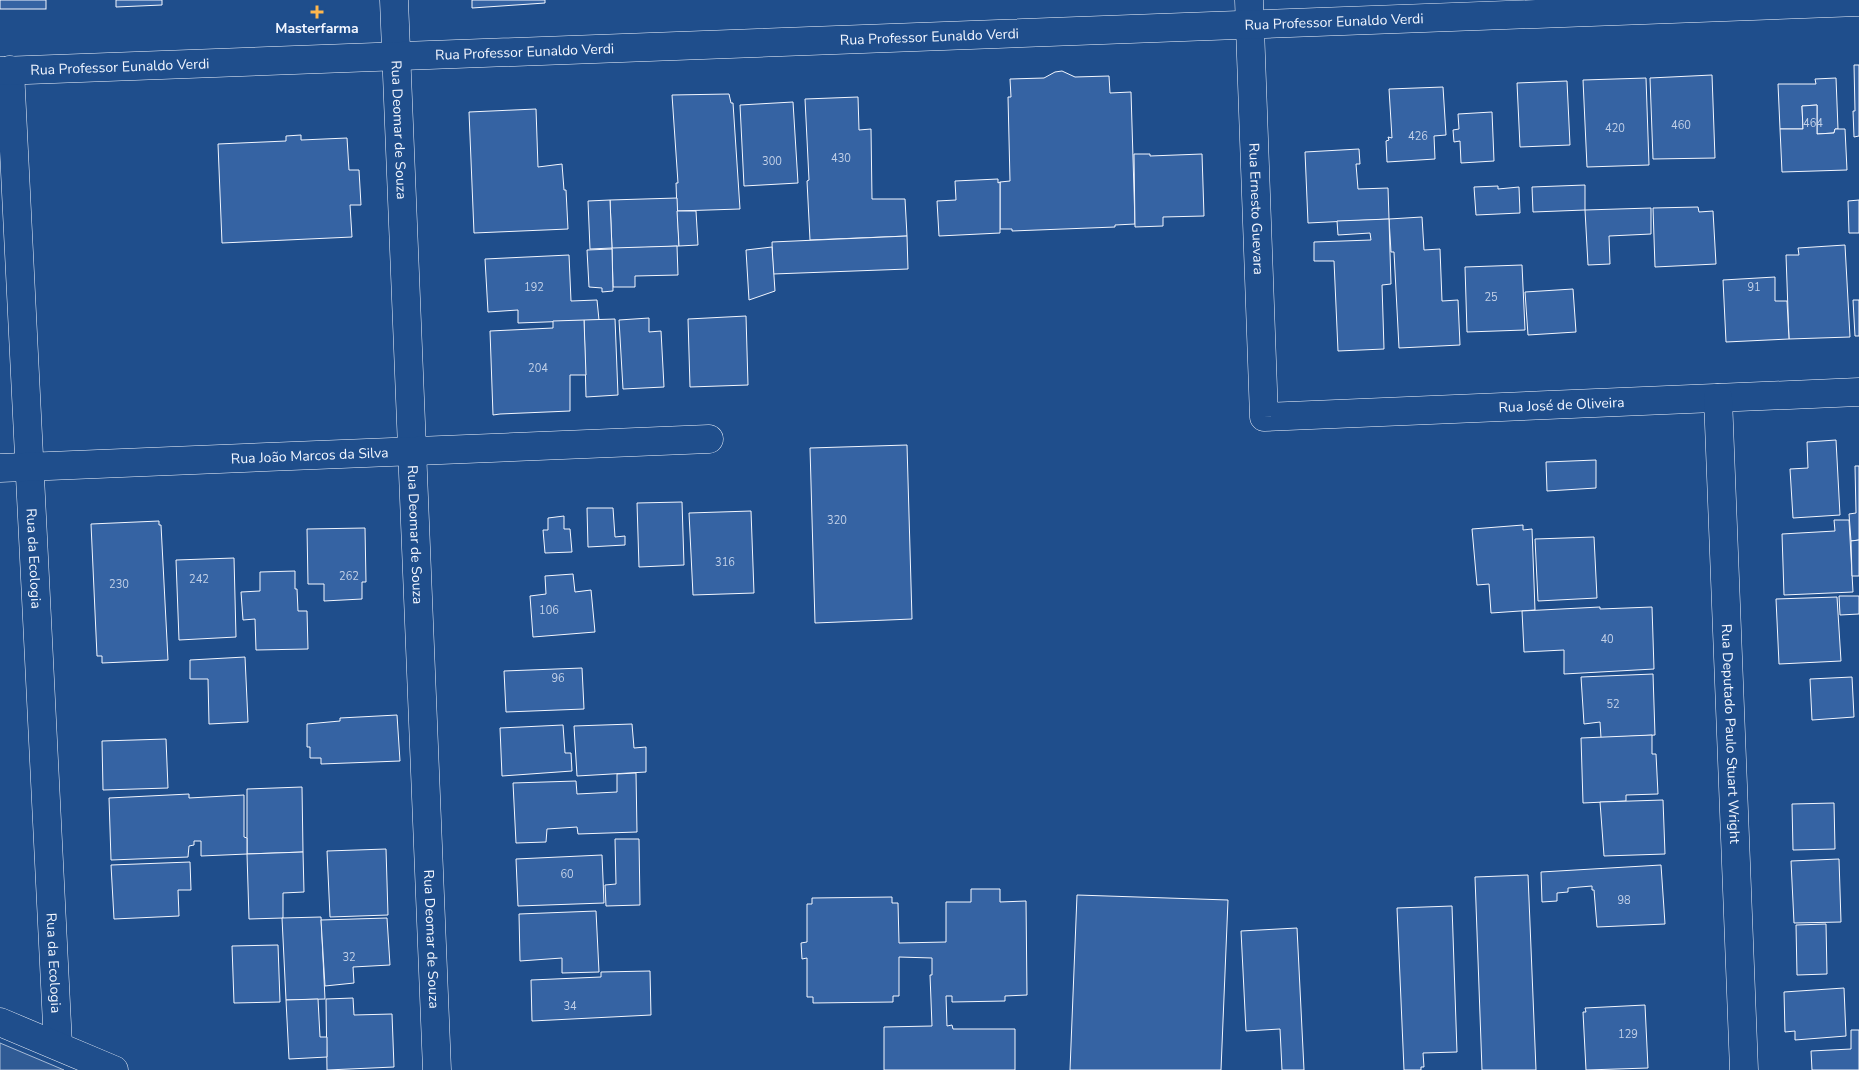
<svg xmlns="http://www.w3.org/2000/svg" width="1859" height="1070" font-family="'Nunito Sans',sans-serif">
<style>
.built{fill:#305b95;stroke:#a8bbd7}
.building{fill:#3563a3;stroke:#f2f6ff}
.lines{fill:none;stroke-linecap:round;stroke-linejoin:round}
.street-casing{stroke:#f2f6ff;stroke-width:29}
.street{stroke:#1f4e8c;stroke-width:28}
.poi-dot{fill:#ffb74d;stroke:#1f4e8c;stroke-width:2}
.labels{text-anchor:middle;stroke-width:4;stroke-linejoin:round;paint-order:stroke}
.number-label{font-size:11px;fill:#c3d1e8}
.street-label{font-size:14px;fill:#f2f6ff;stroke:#1f4e8c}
.poi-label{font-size:14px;font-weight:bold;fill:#f2f6ff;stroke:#1f4e8c}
</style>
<rect width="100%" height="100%" fill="#1f4e8c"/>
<polygon class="built" points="0,1043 64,1070 0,1070"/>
<g class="building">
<rect x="0" y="0" width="46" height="9"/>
<polygon points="116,0 162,0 162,5 116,7"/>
<polygon points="472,0 545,0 545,3 472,8"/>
<polygon points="1854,65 1859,65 1859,136 1854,137 1853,111 1855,111"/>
<polygon points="1062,71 1075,77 1109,76 1110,93 1131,92 1135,224 1115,225 1115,227 1012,231 1012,229 1000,229 1000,182 1010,181 1008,97 1011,97 1010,79 1044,78 1055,72"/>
<polygon points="1712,75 1715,158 1653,159 1650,78"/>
<polygon points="1646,78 1649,165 1587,167 1583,80"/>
<polygon points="1836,78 1838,129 1835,129 1834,133 1817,134 1817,105 1802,106 1803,129 1780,129 1778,84 1816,84 1815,79"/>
<polygon points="1567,81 1570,145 1520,147 1517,83"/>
<polygon points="1443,87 1446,135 1434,136 1435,159 1387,162 1386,141 1389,140 1388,137 1392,138 1389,89"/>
<polygon points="729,94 731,103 733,103 740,209 677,211 676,183 678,183 672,95"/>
<polygon points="858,97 859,130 871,129 872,199 905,199 907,236 810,240 807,181 809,180 805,99"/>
<polygon points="793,102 798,183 744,186 740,105"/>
<polygon points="1817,105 1817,134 1834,133 1835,129 1845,129 1847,170 1782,172 1780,129 1803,129 1802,106"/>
<polygon points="536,109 538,167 562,164 564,190 566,190 568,229 474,233 469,112"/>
<polygon points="1492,112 1494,161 1461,163 1460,141 1454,142 1453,130 1459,129 1458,114"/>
<polygon points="301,135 301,140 347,138 349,170 359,170 361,205 350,205 352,237 222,243 218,144 286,141 286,136"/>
<polygon points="1359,149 1360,164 1356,164 1358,189 1388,188 1389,219 1308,223 1305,152"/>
<polygon points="1134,154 1150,154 1150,156 1202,154 1204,216 1163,217 1163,226 1135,227"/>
<polygon points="998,179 998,183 1000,182 1000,233 939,236 937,201 956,200 955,181"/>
<polygon points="1585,185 1585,210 1533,212 1532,187"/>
<polygon points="1498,186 1498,189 1519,187 1520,213 1476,215 1474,187"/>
<polygon points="677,198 679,246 612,249 610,200"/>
<polygon points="610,200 612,248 590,249 588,201"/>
<polygon points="1859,200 1859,233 1849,233 1848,201"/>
<polygon points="1698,207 1699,212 1713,211 1716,264 1655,267 1653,208"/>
<polygon points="1651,208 1651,234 1609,236 1610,264 1588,265 1585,210"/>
<polygon points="677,211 696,211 698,245 679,246"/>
<polygon points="1422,217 1424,250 1440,249 1442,301 1458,300 1460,345 1399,348 1394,252 1391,252 1389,219"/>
<polygon points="1389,219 1391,284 1382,285 1384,349 1338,351 1334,261 1314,261 1314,242 1371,240 1370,233 1338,235 1337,221"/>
<polygon points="907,236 908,269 773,274 772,242"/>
<polygon points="1845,245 1850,337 1789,339 1786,255 1799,255 1798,248"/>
<polygon points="677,246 678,275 635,276 635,287 613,287 612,248"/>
<polygon points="772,247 775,291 749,300 746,250"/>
<polygon points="612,249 613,291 602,292 602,288 589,287 587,250"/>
<polygon points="569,255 571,301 597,300 599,320 518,323 518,310 488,312 485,259"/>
<polygon points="1522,265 1525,330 1467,332 1465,267"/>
<polygon points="1775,277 1775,301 1787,301 1789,339 1726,342 1723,280"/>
<polygon points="1573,289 1576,332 1528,335 1525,292"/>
<polygon points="1853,300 1859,300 1859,336 1855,336"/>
<polygon points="746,316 748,385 690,387 688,319"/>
<polygon points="649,318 649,332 661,331 664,387 623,389 619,320"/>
<polygon points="615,319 618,395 586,397 584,320"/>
<polygon points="584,320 586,375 570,375 570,411 500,414 493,415 490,331 553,328 553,321"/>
<polygon points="1836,440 1840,515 1793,518 1790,469 1808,468 1807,442"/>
<polygon points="907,445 912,619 815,623 810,448"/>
<polygon points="1596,460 1596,488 1547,491 1546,462"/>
<polygon points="1855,466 1859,466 1859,540 1851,541 1849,514 1856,513"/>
<polygon points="682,502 684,565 639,567 637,503"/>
<polygon points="587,508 613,508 615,537 625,536 625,545 588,547"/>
<polygon points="751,511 754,593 693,595 689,513"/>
<polygon points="564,516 564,529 570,529 572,552 545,553 543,530 548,530 548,518"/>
<polygon points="1834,520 1849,520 1853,592 1784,595 1782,534 1835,531"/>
<polygon points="159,521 159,525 161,525 168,660 102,663 102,656 97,656 91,524"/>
<polygon points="1523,525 1523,530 1532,529 1535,610 1491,613 1489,584 1477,585 1472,529"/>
<polygon points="365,528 366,582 362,582 362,599 324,601 324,584 308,584 307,529"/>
<polygon points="1594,537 1597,598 1538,601 1535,539"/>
<polygon points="1859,540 1859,576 1852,576 1851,541"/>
<polygon points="234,558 236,637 179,640 176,560"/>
<polygon points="295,571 295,589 297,589 298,611 307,611 308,649 256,650 255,619 243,620 241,592 260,591 260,572"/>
<polygon points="573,574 575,592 591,590 595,632 533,637 530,596 546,594 545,576"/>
<polygon points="1839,596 1859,596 1859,614 1840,615"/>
<polygon points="1837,597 1841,661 1779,664 1776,599"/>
<polygon points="1600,607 1600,609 1652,607 1654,669 1564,674 1564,650 1524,652 1522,611"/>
<polygon points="245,657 248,722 209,724 208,679 190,679 190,660"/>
<polygon points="582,668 584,709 506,712 504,671"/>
<polygon points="1653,674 1655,735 1601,738 1600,722 1584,724 1581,677"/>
<polygon points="1852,677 1854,717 1812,720 1810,679"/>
<polygon points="397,715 400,761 321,764 321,758 310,758 310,747 307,747 307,724 340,721 340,718"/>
<polygon points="632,724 634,748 646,747 646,772 577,776 574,726"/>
<polygon points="563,725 565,753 571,753 572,771 502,776 500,728"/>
<polygon points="1652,735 1652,754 1656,754 1658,794 1626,795 1626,801 1583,803 1581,738"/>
<polygon points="166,739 168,788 103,790 102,741"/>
<polygon points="636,773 637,832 578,834 577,827 547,829 546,842 516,843 513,783 576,781 577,794 617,792 617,774"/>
<polygon points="302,787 303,852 247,854 247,789"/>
<polygon points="189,794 189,798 244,795 244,837 247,838 247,854 201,856 201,841 194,841 194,845 189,846 188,857 111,860 109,798"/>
<polygon points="1663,800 1665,854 1604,856 1600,802"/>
<polygon points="1834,803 1835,849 1793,850 1792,804"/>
<polygon points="615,839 639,839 640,905 606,906 605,885 616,884"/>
<polygon points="386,849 388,915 330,917 327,851"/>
<polygon points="303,852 304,892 283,893 283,918 249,919 247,854"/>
<polygon points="602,855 604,903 518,906 516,859"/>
<polygon points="1839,859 1841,922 1794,923 1791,861"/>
<polygon points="190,862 191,890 178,890 179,916 114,919 111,865"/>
<polygon points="1661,865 1665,924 1597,927 1594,890 1592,890 1592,886 1568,888 1568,892 1557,893 1557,901 1542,902 1541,872"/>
<polygon points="1528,875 1536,1070 1482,1070 1475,877"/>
<polygon points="971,889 1000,889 1000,902 1026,901 1027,995 1005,996 1005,1001 952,1002 952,996 946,996 947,1026 952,1025 953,1029 1015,1029 1015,1070 884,1070 884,1027 932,1026 930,975 932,975 932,958 899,957 899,996 893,996 893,1002 813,1003 813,997 807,997 807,958 802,959 801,943 807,942 807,904 812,904 812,898 892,897 892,903 898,903 899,943 946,942 946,902 971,902"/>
<polygon points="1077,895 1228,900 1221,1070 1070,1070"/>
<polygon points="1452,906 1457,1052 1423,1053 1424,1067 1421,1067 1421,1070 1404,1070 1397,908"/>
<polygon points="596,911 599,972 562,973 562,958 520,961 519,914"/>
<polygon points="321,917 325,999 286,1000 282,918"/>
<polygon points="387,918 390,965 353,967 354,983 325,986 321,920"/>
<polygon points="1826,924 1827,974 1797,975 1796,925"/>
<polygon points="1297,928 1304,1070 1282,1070 1280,1029 1246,1031 1241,931"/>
<polygon points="278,945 280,1002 234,1003 232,946"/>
<polygon points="650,971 651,1015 532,1021 531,980 601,977 601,972"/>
<polygon points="1844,988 1846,1036 1795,1040 1795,1031 1785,1032 1784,992"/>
<polygon points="353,998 354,1015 392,1014 394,1067 327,1070 326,999"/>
<polygon points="318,999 320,1037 327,1037 327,1057 289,1059 286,1000"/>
<polygon points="1645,1005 1648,1068 1586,1070 1583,1012 1586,1012 1585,1008"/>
<polygon points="1851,1030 1859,1030 1859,1070 1812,1070 1811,1051 1851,1049"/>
</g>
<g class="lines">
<g class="street-casing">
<g id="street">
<path id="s1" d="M394,0l43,1070"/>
<path id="s2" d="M1249,0l15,417 595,-25"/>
<path id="s3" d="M10,70l48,975"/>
<path id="s4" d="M0,71l1859,-69"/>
<path id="s5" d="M1718,398l26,672"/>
<path id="s6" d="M0,468l709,-29"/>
<polyline points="0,1022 114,1070"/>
</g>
</g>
<use href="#street" class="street"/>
</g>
<path class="poi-dot" d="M314.5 4.5h5v5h5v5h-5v5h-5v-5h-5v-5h5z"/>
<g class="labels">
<g class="number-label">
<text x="1813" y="127">464</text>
<text x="1681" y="129">460</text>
<text x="1615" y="132">420</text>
<text x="1418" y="140">426</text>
<text x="841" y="162">430</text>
<text x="772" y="165">300</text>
<text x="534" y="291">192</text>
<text x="1754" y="291">91</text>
<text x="1491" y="301">25</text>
<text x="538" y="372">204</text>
<text x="837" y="524">320</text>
<text x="725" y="566">316</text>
<text x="349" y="580">262</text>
<text x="199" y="583">242</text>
<text x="119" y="588">230</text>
<text x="549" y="614">106</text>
<text x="1607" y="643">40</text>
<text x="558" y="682">96</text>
<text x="1613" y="708">52</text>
<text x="567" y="878">60</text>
<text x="1624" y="904">98</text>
<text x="349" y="961">32</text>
<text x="570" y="1010">34</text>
<text x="1628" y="1038">129</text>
</g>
<g class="street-label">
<text dy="5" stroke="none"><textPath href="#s4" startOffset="1335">Rua Professor Eunaldo Verdi</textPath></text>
<text dy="5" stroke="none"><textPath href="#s4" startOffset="930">Rua Professor Eunaldo Verdi</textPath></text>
<text dy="5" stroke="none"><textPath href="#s4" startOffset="525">Rua Professor Eunaldo Verdi</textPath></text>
<text dy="5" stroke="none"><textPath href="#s4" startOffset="120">Rua Professor Eunaldo Verdi</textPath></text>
<text dy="5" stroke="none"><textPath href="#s1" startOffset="130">Rua Deomar de Souza</textPath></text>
<text dy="5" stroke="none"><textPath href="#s2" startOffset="209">Rua Ernesto Guevara</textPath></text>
<text dy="5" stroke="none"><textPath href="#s2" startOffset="715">Rua José de Oliveira</textPath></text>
<text dy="5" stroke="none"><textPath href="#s6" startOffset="310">Rua João Marcos da Silva</textPath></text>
<text dy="5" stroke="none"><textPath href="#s1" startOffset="535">Rua Deomar de Souza</textPath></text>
<text dy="5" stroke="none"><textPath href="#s3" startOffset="489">Rua da Ecologia</textPath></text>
<text dy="5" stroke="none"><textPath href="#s5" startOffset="336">Rua Deputado Paulo Stuart Wright</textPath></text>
<text dy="5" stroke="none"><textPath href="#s1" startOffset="940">Rua Deomar de Souza</textPath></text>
<text dy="5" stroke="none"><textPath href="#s3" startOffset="894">Rua da Ecologia</textPath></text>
</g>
<g class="poi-label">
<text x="317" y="33">Masterfarma</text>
</g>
</g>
</svg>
